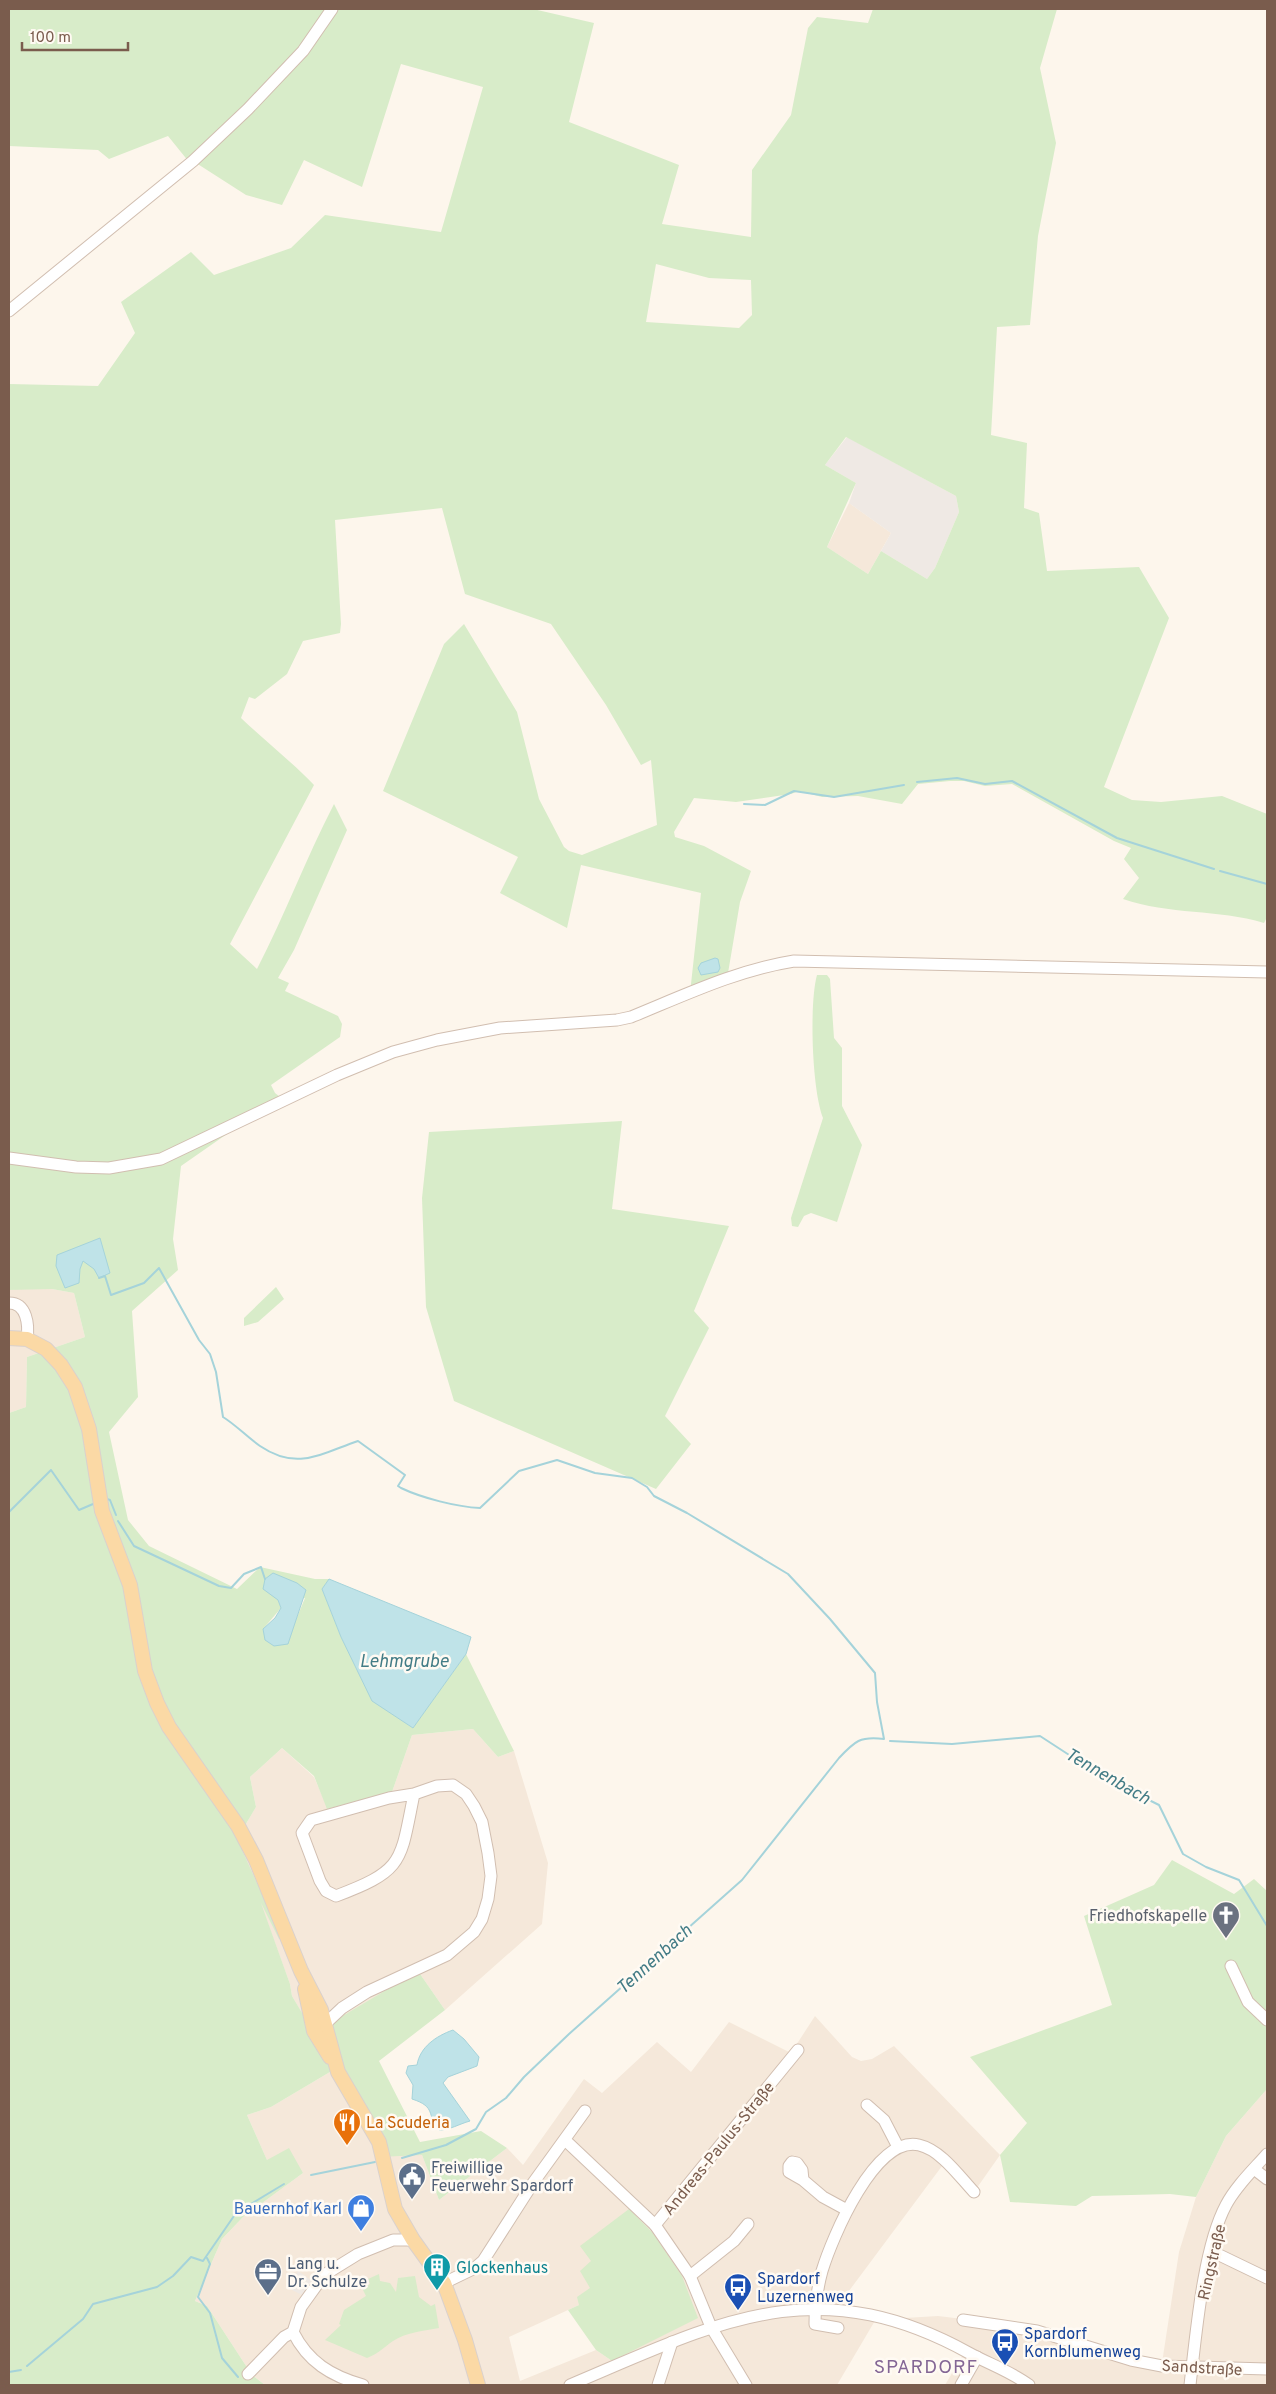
<svg xmlns="http://www.w3.org/2000/svg" width="1276" height="2394" font-family="Overpass,sans-serif">
<style>
.residential{fill:#f5e8da;fill-rule:evenodd}
.industrial{fill:#efe9e4}
.green{fill:#d8ecc9;fill-rule:evenodd}
.water{fill:#bfe3e8;stroke:#a5d3da}
.lines{fill:none;stroke-linecap:round;stroke-linejoin:round}
.stream{stroke:#a5d3da;stroke-width:2}
.minor-casing{stroke:#d1beb0;stroke-width:13}
.major-casing{stroke:#dad1cd;stroke-width:16}
.minor{stroke:#fff;stroke-width:11}
.major{stroke:#fbd9a5;stroke-width:14}
.labels{text-anchor:middle;stroke-width:5;stroke-linejoin:round;paint-order:stroke}
.worship-label{font-size:16px;fill:#5b616d;stroke:#fffaf3;text-anchor:end}
.food-label{font-size:16px;fill:#c56008;stroke:#fffaf3;text-anchor:start}
.street-label{font-size:16px;fill:#7a5c4d;stroke:#fffaf3}
.service-label{font-size:16px;fill:#4e5e75;stroke:#fffaf3;text-anchor:start}
.shop-label{font-size:16px;fill:#366cbe;stroke:#fffaf3;text-anchor:end}
.culture-label{font-size:16px;fill:#0d838f;stroke:#fffaf3;text-anchor:start}
.transit-label{font-size:16px;fill:#164399;stroke:#fffaf3;text-anchor:start}
.water-label{font-size:18px;font-style:italic;fill:#437c86;stroke:#fffaf3}
.quarter-label{font-size:19px;letter-spacing:1px;fill:#846695;stroke:#fffaf3}
</style>
<rect width="100%" height="100%" fill="#fdf6ec"/>
<g class="residential">
<polygon points="849,503 891,533 868,574 827,547"/>
<polygon points="25,1288 52,1289 74,1293 85,1337 27,1357 26,1407 9,1413 9,1290"/>
<polygon points="473,1729 498,1757 514,1751 548,1863 542,1924 445,2010 418,1971 314,2034 292,1996 290,1984 237,1839 256,1807 250,1777 282,1748 314,1777 328,1809 392,1792 412,1735"/>
<path d="M815,2016l37,41 9,4 11,-2 22,-13 106,109 -26,37 -32,-26 -102,137 36,16 -39,66h-572l-13,-10 -45,-69 -12,-5 27,-62 21,-22 60,-44 -36,-13 -20,-45 24,-8 64,-38 87,86 17,45 68,-52 16,17 61,-86 18,14 55,-51 34,30 38,-50 62,31zM592,2261l20,100 -16,-11 -76,31 -11,-44 70,-32 11,-16z"/>
<polygon points="1267,2089 1267,2385 945,2385 964,2353 924,2334 905,2318 938,2316 1004,2324 1162,2363 1179,2252 1196,2197 1226,2136"/>
</g>
<g class="industrial">
<polygon points="847,437 956,496 959,512 935,568 927,579 881,551 891,533 849,503 856,483 825,465"/>
<polygon points="298,2271 312,2281 302,2295 288,2288"/>
</g>
<g class="green">
<path d="M9,9h524l61,14 -25,99 110,43 -17,59 89,13 1,-67 39,-55 17,-87 9,-11 51,6 5,-14h184l-17,59 16,75 -18,93 -8,89 -33,2 -6,108 36,8 -3,65 15,5 8,58 92,-4 30,51 -65,169 28,13 29,2 61,-6 45,18v103l-3,6c-46,-14 -95,-8 -141,-24l16,-21 -15,-19 7,-11 -17,-7 -102,-57 -27,2 -21,-5h-14l-32,3 -16,20 -44,-8 -36,1 -23,-6 -8,3 -55,8 -42,-4 -20,34 1,5 29,9 47,25 -11,31 -13,77 -37,14 11,-100 -120,-28 -14,63 -67,-35 18,-36 -135,-66 61,-147 20,-20 53,88 22,87 25,48 5,4 13,4 75,-30 -6,-65 -10,5 -35,-60 -55,-81 -86,-30 -23,-86 -107,12 6,104 -1,9 -37,8 -16,33 -32,25 -6,-2 -8,21c24,23 50,43 73,67l-84,159 27,25c28,-54 49,-111 77,-165l13,26 -53,120 -16,28 11,5 -4,8 53,25 4,8 -2,13 -69,48 4,8 5,4 -99,69 -8,73 5,31 -46,41 6,86 -29,35 19,88 21,26 88,43 23,-22 55,12h14l-7,10 19,48 31,63 41,28 53,-74 48,97 -16,6 -25,-28 -61,6 -20,57 -65,17 -13,-33 -32,-28 -32,29 6,30 -19,32 45,99 -3,1 -18,-36 29,81 2,12 22,37 104,-62 27,39 -66,51 41,81 61,-11 26,17 -68,52 -17,-45 -43,2 -44,-88 -64,38 -24,8 20,45 22,-12 14,25 -60,44 -21,22 -27,62 12,5 45,69 13,10h-256v-972l17,-6 1,-50 58,-20 -11,-44 -22,-4 -43,1v-906l89,2 37,-53 -14,-31 70,-50 23,23 77,-27 34,-33 116,17 42,-145 -82,-23 -39,123 -58,-27 -22,45 -36,-10 -53,-34 -4,1 -21,-26 -59,23 -11,-9 -89,-4zM656,264l53,14 42,2 1,35 -13,13 -93,-6zM846,437l110,59 3,16 -24,56 -8,11 -46,-28 -13,23 -41,-27 29,-64 -31,-18zM305,1598l-10,24 -32,7 18,-21 -3,-8z"/>
<path d="M817,975h10l3,4 4,59 8,10v58l20,39 -25,77 -26,-9 -7,3 -6,11 -6,-1 -1,-8 32,-100c-11,-28 -14,-114 -6,-143z"/>
<polygon points="622,1121 612,1209 729,1226 694,1311 709,1328 665,1416 691,1444 656,1489 454,1401 426,1307 422,1198 429,1132"/>
<polygon points="276,1287 284,1299 258,1322 244,1326 244,1318"/>
<polygon points="1172,1860 1234,1894 1254,1879 1267,1891 1267,2089 1226,2136 1196,2197 1170,2194 1092,2196 1076,2206 1010,2202 1000,2155 1027,2123 970,2057 1112,2005 1084,1916 1154,1885"/>
<polygon points="629,2209 652,2232 682,2276 698,2318 612,2361 596,2350 568,2310 579,2305 577,2297 590,2288 580,2271 591,2261 580,2246"/>
<path d="M379,2274l1,7 10,2 6,9 2,-14 17,-2 4,21 12,9 4,-2 4,24c-15,3 -32,4 -46,13 -9,6 -15,13 -26,17l-42,-18 16,-15 -2,-1 5,-14 22,-14 -4,-8 8,-4 -2,-5z"/>
</g>
<g class="water">
<polygon points="715,958 718,959 720,968 718,972 701,975 698,968 701,963"/>
<polygon points="100,1238 110,1273 99,1278 94,1269 83,1261 80,1269 79,1283 65,1288 56,1266 57,1255"/>
<polygon points="273,1573 297,1583 306,1590 288,1644 274,1646 265,1640 263,1629 275,1618 281,1608 278,1600 263,1589 265,1579"/>
<polygon points="329,1579 471,1637 466,1654 413,1728 372,1701 341,1637 322,1589"/>
<path d="M453,2030l11,9 15,18 -2,9 -29,11 -5,6 27,38c-11,3 -20,9 -31,9 -13,-15 -2,-23 -27,-31l1,-14 -7,-12 2,-7 9,-1c3,-18 19,-29 36,-35z"/>
</g>
<g class="lines">
<g class="stream">
<polyline points="917,782 957,778 985,784 1012,781 1117,838 1214,869"/>
<polyline points="744,804 765,805 794,791 834,797 904,785"/>
<polyline points="1220,871 1267,884"/>
<path d="M99,1278l6,-2 6,19 33,-12 15,-15 40,72 11,14 6,18 7,45c13,8 24,20 37,29 37,25 60,8 98,-5l47,34 -7,11 3,2c21,10 56,19 79,20l39,-37 38,-11 38,13 37,5 15,9 7,9 33,17 101,61 42,45 45,54 2,29 7,37c-24,-3 -29,2 -45,19l-97,122 -173,154 -45,43 -18,21 -20,14 -10,17 -30,16 -44,13"/>
<polyline points="107,1499 110,1500 116,1515"/>
<polyline points="9,1512 51,1470 79,1510 93,1504"/>
<polyline points="118,1521 134,1546 219,1586 231,1588 244,1574 261,1567 265,1579"/>
<polyline points="890,1741 952,1744 1040,1736 1103,1777 1159,1805 1183,1854 1206,1867 1239,1880 1267,1926"/>
<polyline points="311,2175 375,2162"/>
<polyline points="207,2258 210,2264 198,2297 210,2313 222,2358 238,2377"/>
<polyline points="27,2366 83,2319 93,2304 157,2287 173,2276 191,2257 203,2261 236,2213 284,2184"/>
<polyline points="9,2372 21,2370"/>
</g>
<g class="minor-casing">
<g id="minor">
<polyline points="9,311 193,161 248,109 303,51 332,9"/>
<path d="M9,1158l67,9 33,1 52,-9 176,-84 56,-23 44,-12 63,-12 117,-8 14,-3c54,-22 106,-47 163,-56l473,11"/>
<path d="M9,1303c18,0 20,22 18,36"/>
<polyline points="1231,1966 1248,2002 1267,2020"/>
<path d="M325,2024l17,-16 25,-16 80,-37 27,-23 8,-13 6,-20 3,-23 -3,-23 -6,-31 -8,-16 -8,-12 -13,-9 -16,1 -23,8 -25,4 -78,22 -9,13 18,48 6,10 10,5c69,-26 64,-34 78,-102"/>
<polyline points="867,2105 884,2120 898,2147"/>
<polyline points="565,2140 655,2225 690,2276 711,2327 746,2385"/>
<polyline points="1254,2169 1267,2179"/>
<polyline points="803,2180 802,2170 797,2163 792,2162 789,2166 789,2172 803,2180 823,2197 847,2210"/>
<polyline points="655,2225 798,2050"/>
<polyline points="1211,2251 1267,2278"/>
<polyline points="690,2276 734,2241 748,2224"/>
<polyline points="444,2283 475,2268 483,2261 533,2183 585,2111"/>
<polyline points="963,2320 1037,2331 1131,2360 1162,2366 1267,2369"/>
<path d="M838,2328l-23,-4c0,-18 2,-35 7,-53 10,-33 53,-136 97,-126 22,5 40,31 55,47"/>
<path d="M293,2332c15,30 38,44 70,53"/>
<polyline points="248,2374 284,2337 293,2332 301,2307 324,2275 358,2254 393,2240 413,2240"/>
<path d="M570,2385c147,-62 245,-117 399,-32 20,11 41,18 60,32"/>
<polyline points="658,2385 672,2342"/>
<polyline points="961,2385 977,2357"/>
<path d="M1190,2385c6,-50 13,-137 36,-180 10,-19 27,-35 41,-51"/>
</g>
</g>
<g class="major-casing">
<g id="major">
<polyline points="9,1338 27,1339 46,1349 61,1365 75,1387 89,1429 102,1511 130,1585 145,1671 157,1703 169,1727 238,1826 256,1860 301,1971 321,2010 338,2072 379,2142 395,2209 413,2240 444,2283 465,2340 478,2385"/>
<polyline points="305,1989 314,2031 330,2057"/>
</g>
</g>
<use href="#minor" class="minor"/>
<use href="#major" class="major"/>
</g>
<defs>
<g id="church-pin" transform="scale(1.4375)"><path d="M0 17L-7.5 6A9.5 9.5 0 1 1 7.5 6Z" fill="#6b7280" stroke="#fffaf3"/><path d="M-1.2-6h2.4v3.5h3.3v2.4h-3.3V6h-2.4V-.1h-3.3v-2.4h3.3Z" fill="#fff"/></g>
<g id="restaurant-pin" transform="scale(1.4375)"><path d="M0 17L-7.5 6A9.5 9.5 0 1 1 7.5 6Z" fill="#e8710a" stroke="#fffaf3"/><path d="M-5-6h1v4h1v-4h1v4h1v-4h1v5L-1.5 .5V6h-2V.5L-5-1ZM5-6V6H3V1.5H1.5Q1.5-4 5-6Z" fill="#fff"/></g>
<g id="civic-pin" transform="scale(1.4375)"><path d="M0 17L-7.5 6A9.5 9.5 0 1 1 7.5 6Z" fill="#5c6f8a" stroke="#fffaf3"/><path d="M-.6-6.5H3V-4.5H.6V-3L4-1V1h2V6H-6V1h2V-1L-.6-3ZM-1.2 2.5V6h2.4V2.5Z" fill="#fff"/></g>
<g id="shop-pin" transform="scale(1.4375)"><path d="M0 17L-7.5 6A9.5 9.5 0 1 1 7.5 6Z" fill="#3f7fe0" stroke="#fffaf3"/><path d="M-5-2.5h2.3a2.7 3.5 0 0 1 5.4 0H5L5.5 6h-11ZM-1.5-2.5h3a1.5 2.3 0 0 0-3 0Z" fill="#fff"/></g>
<g id="building-pin" transform="scale(1.4375)"><path d="M0 17L-7.5 6A9.5 9.5 0 1 1 7.5 6Z" fill="#0f9aa8" stroke="#fffaf3"/><path d="M-4-6H4V6H1V3H-1V6H-4ZM-2.5-4.3h1.7v1.8h-1.7ZM.8-4.3h1.7v1.8H.8ZM-2.5-1h1.7V.8h-1.7ZM.8-1h1.7V.8H.8Z" fill="#fff"/></g>
<g id="office-pin" transform="scale(1.4375)"><path d="M0 17L-7.5 6A9.5 9.5 0 1 1 7.5 6Z" fill="#5c6f8a" stroke="#fffaf3"/><path d="M-6-3h4V-5.5h4V-3h4V5H-6ZM-1-4.5V-3h2v-1.5ZM-6 0V1H6V0Z" fill="#fff"/></g>
<g id="bus-pin" transform="scale(1.4375)"><path d="M0 17L-7.5 6A9.5 9.5 0 1 1 7.5 6Z" fill="#1a4fb4" stroke="#fffaf3"/><path d="M-5-6H5V4H4V6H2V4H-2V6H-4V4H-5ZM-3.5-4V0h7V-4ZM-3.5 1.2v1.5H-2V1.2ZM2 1.2v1.5H3.5V1.2Z" fill="#fff"/></g>
</defs>
<g fill-rule="evenodd">
<use href="#church-pin" x="1226" y="1915"/>
<use href="#restaurant-pin" x="347" y="2122"/>
<use href="#civic-pin" x="412" y="2176"/>
<use href="#shop-pin" x="361" y="2208"/>
<use href="#building-pin" x="437" y="2267"/>
<use href="#office-pin" x="268" y="2272"/>
<use href="#bus-pin" x="738" y="2287"/>
<use href="#bus-pin" x="1005" y="2342"/>
</g>
<g class="labels">
<g class="worship-label">
<text x="1207" y="1921">Friedhofskapelle</text>
</g>
<g class="food-label">
<text x="366" y="2128">La Scuderia</text>
</g>
<g class="street-label">
<text transform="translate(718 2148) rotate(-51)" y="6">Andreas-Paulus-Straße</text>
<text transform="translate(1211 2262) rotate(-77)" y="6">Ringstraße</text>
<text transform="translate(1202 2367) rotate(3)" y="6">Sandstraße</text>
</g>
<g class="service-label">
<text x="431" y="2173">Freiwillige<tspan x="431" dy="18">Feuerwehr Spardorf</tspan></text>
<text x="287" y="2269">Lang u.<tspan x="287" dy="18">Dr. Schulze</tspan></text>
</g>
<g class="shop-label">
<text x="342" y="2214">Bauernhof Karl</text>
</g>
<g class="culture-label">
<text x="456" y="2273">Glockenhaus</text>
</g>
<g class="transit-label">
<text x="757" y="2284">Spardorf<tspan x="757" dy="18">Luzernenweg</tspan></text>
<text x="1024" y="2339">Spardorf<tspan x="1024" dy="18">Kornblumenweg</tspan></text>
</g>
<g class="water-label">
<text x="404" y="1667">Lehmgrube</text>
<text transform="translate(1108 1776) rotate(30)" y="6">Tennenbach</text>
<text transform="translate(654 1959) rotate(-42)" y="6">Tennenbach</text>
</g>
<g class="quarter-label">
<text x="926" y="2373">SPARDORF</text>
</g>
</g>
<rect width="1276" height="2394" fill="none" stroke="#7a5c4d" stroke-width="20"/>
<path d="M22 42v8h106v-8" fill="none" stroke="#7a5c4d" stroke-width="2.5"/>
<text x="30" y="42" font-size="15" fill="#7a5c4d" stroke="#fffaf3" stroke-width="4" paint-order="stroke">100 m</text>
</svg>
